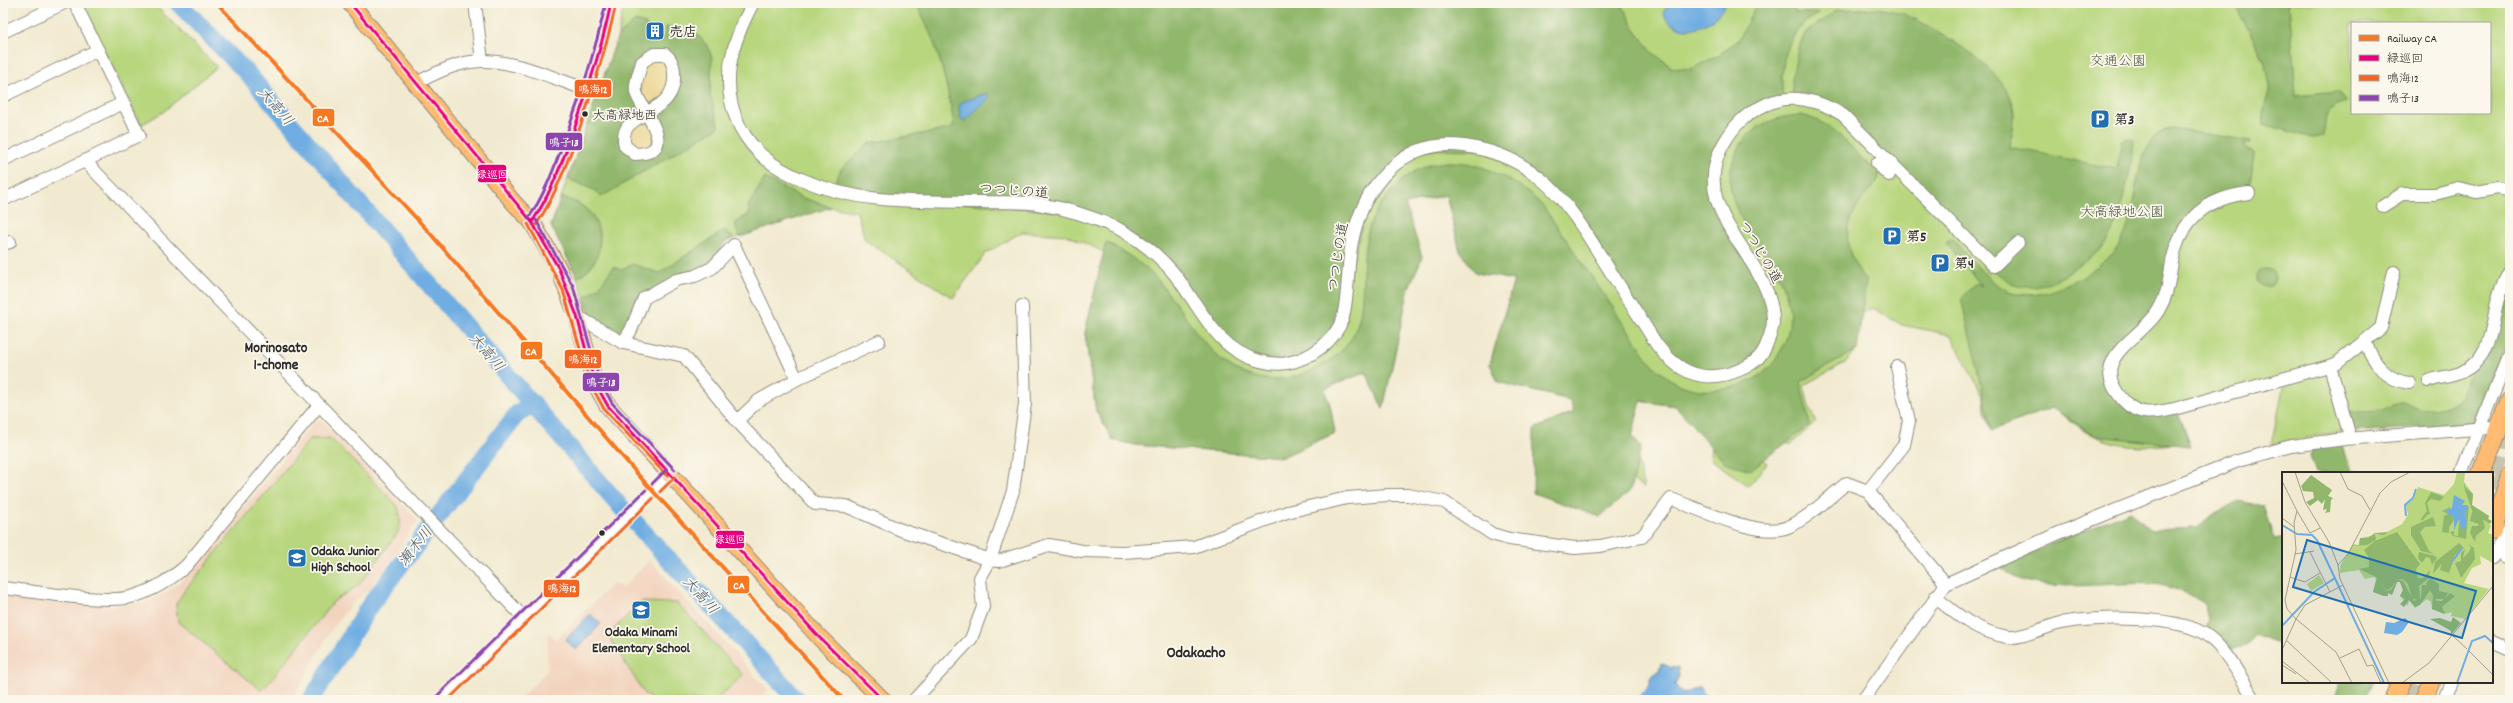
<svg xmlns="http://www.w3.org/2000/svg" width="2513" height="703" font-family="Dekko,'Klee One',sans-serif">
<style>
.built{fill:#f2d4be}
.green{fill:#b7d67d;stroke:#718054;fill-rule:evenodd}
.forest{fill:#91b76c;stroke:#5e714c}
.sand{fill:#eeda9e;stroke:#8c8264}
.water{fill:#70ade2;stroke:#4e6c86}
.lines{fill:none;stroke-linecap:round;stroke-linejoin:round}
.river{stroke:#70ade2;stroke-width:18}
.highway-tunnel{stroke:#cac4af;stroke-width:18;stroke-dasharray:18 9;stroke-linecap:butt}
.minor-casing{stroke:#8e8a7e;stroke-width:14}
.major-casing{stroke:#8e8a7e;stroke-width:18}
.highway-casing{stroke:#8e8a7e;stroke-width:20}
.minor{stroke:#fff;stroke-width:12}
.major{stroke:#ffbb71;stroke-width:16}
.highway{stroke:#ffbb71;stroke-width:18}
.bus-1-casing{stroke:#fbf7ec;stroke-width:6}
.bus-2-casing{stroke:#fbf7ec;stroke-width:6}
.bus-3-casing{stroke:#fbf7ec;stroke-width:6}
.bus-1{stroke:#e5007d;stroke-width:3}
.bus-2{stroke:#f26522;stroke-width:3}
.bus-3{stroke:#8e44ad;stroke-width:3}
.rail-1-casing{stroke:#fbf7ec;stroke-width:7}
.rail-1{stroke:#f47921;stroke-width:4}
.bus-dot{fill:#2b2b2b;stroke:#fbf7ec;stroke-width:1.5}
.labels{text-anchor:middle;stroke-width:3.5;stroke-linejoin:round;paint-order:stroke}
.bus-label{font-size:13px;fill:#2b2b2b;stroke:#fbf7ec;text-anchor:start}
.poi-label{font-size:14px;font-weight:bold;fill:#2b2b2b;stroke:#fbf7ec;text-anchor:start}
.park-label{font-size:14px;fill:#4e5640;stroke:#fbf7ec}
.street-label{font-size:14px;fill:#2b2b2b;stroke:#fbf7ec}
.water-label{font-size:15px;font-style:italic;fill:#43586b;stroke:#fbf7ec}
.neighbourhood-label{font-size:15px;font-weight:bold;fill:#2b2b2b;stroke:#fbf7ec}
.quarter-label{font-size:16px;font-weight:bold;fill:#2b2b2b;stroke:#fbf7ec}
.inset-river{fill:none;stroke:#70ade2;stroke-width:2}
.inset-road{fill:none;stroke:#a29e8e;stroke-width:1}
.view{fill:#1f6fb2;fill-opacity:0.15;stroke:#1f6fb2;stroke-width:2}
.inset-edge{fill:none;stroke:#2b2b2b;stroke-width:2}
.line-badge{stroke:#fbf7ec;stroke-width:1.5}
.badge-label{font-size:11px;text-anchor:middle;font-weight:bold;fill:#fff}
</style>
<rect width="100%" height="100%" fill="#fbf7ec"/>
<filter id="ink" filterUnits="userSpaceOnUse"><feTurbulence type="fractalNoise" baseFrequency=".025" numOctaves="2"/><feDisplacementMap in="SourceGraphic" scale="8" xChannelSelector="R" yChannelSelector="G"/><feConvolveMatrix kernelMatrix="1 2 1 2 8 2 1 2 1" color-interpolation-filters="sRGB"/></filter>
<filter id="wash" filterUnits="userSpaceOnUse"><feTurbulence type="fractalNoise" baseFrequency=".012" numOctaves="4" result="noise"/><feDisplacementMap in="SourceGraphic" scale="16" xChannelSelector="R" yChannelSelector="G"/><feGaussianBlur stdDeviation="0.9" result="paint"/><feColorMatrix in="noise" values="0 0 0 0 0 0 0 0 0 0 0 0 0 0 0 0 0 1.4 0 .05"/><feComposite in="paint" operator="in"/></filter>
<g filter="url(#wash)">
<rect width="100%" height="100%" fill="#f2ead0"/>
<g class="built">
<polygon points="316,420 321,420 418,521 370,589 352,603 329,633 292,700 3,700 3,595 111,606 143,603 166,593 186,577"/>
<polygon points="650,560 768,690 757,700 522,700 520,698 547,671 548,632 556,640 612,584 623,587"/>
</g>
<g class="green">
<polygon points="81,3 153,3 217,67 163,112 141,125"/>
<path d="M624,3h1886v341l-31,78 -7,2 -125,6 -76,15 13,-61 -106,29 11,27c-28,8 -66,9 -94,-4 -15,-7 -29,-19 -43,-28l-60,22 -7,-19 -1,-13 -33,-63 -49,-10 -29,-17 -15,6 -1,36 -12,13 -41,22 5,22 7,15 -26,23 -11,-11 -20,20 8,9 -18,23 -39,-27 3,-16 -37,-37 -38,-5 -6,35 12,52 -19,-12 -91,-47 40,-17 -4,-12 -72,-18 -8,-18 24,-84 -38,-7 -16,-22 -14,-56 -41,9 17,53 -13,30 -26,122 -17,-37 -42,17 6,16 5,28 -53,24 -146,-12 -23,-5 -17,-29 -11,-78 19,-81 -37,-17 -45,-3 -36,21 -33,45 -88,-58 -8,-28 -26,-5 -107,35 -11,22 -122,55 -14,-42 -26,-51 67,-190zM2352,23h138v90h-138z"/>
<path d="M330,438l67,67c4,11 5,18 0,29l-38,51 -25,16 -72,90 -84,-69 -2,-18 9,-14 125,-151z"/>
<polygon points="641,602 677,603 743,675 716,700 651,700 647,694 645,695 608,635"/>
</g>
<g class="forest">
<path d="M916,3h705l16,30 16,20 20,15 18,1 28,-14 21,-17 17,-35h37l1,10h25c-34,16 -41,52 -37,87l-34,12 -29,38 -5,42 57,116 -8,43 -39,24 -45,-7 -130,-182 -69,-36 -61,-1 -50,44 -35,140 -48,30 -49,-10 -66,-82 -38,-33 -61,-25 -242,-22 10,-22 28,-26 81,-14 4,-5c-9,-48 -15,-77 -38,-121z"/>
<path d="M2234,3h55l7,93 43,-4 6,10c-22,7 -18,14 -22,34l-10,2 -50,-14c-3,-15 8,-27 6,-42 -2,-25 -24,-56 -35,-79z"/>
<path d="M1877,8c9,2 19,3 27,6 32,14 97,53 108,88 5,16 0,30 -3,45l107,22 6,-29 7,-2 5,2c0,21 -16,85 -27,103 -5,8 -18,15 -26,21 -19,14 -43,30 -67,20 -7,-3 -14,-9 -21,-13l-150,-156 -50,-16 -1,-21 6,-30 8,-16 31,-22z"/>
<polygon points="635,21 646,24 645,34 664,38 666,27 698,35 708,47 712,58 710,95 719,127 601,197 594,190 568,179 618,36"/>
<path d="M1800,115c38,8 50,36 79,58 1,7 -5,12 -10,18 -27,33 -29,55 -3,90l-9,69 -57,32 10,43 -60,45 -26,-8 -48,-56 -35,-5 -9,35 9,11 -11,44 -30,26 -67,-24 1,-64 40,-17 -4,-12 -72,-18 -8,-18 24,-84 -38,-7 -16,-22 -14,-56 -41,9 17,53 -13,30 -26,122 -17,-37 -42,17 6,16 5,28 -53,24 -146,-12 -23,-5 -17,-29 -11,-78 21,-91c17,9 34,20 48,34 34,36 54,95 110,103 18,2 37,-3 53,-11 67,-33 34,-91 54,-146 5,-12 13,-23 22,-32 44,-52 110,-23 150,16l108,157c21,22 42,31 73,26 23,-4 42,-13 54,-33 52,-87 -89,-133 -36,-213 14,-20 35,-26 58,-28z"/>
<path d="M2172,129l79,12 -1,2h-5v4l9,7 -5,39 -38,9 -32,36 -13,59 -52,60v32l29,24 34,-1 14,34 -95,-10 -44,-28 -60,22 -31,-132 15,-15 6,3 -36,-43 6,-4c38,40 56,74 116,45 20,-10 44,-25 55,-46 16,-28 9,-106 49,-109z"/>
<polygon points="765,178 800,197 831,207 740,237 736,229 736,223 750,213 748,206"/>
<path d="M561,197c8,3 17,5 23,10 23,18 21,58 -7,70l-26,-51z"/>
<polygon points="725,230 733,238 724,242 713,264 641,294 623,338 591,319 585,298 600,286 613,267 621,270 632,264 659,273"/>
<circle cx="2266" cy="278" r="9"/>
<path d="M2510,277v56l-38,91 -119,8 -5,-19c11,-2 22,0 34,-3 6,-2 13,-7 20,-7 7,-1 11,3 17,5 10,3 25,0 33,-5 15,-9 11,-28 24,-38z"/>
<polygon points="2343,445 2351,472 2383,473 2316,473 2310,456 2313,448"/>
<path d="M2238,501l25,5 11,33 9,-2v109l-28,-11 -8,11 -21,4 -21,-20 3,-10 -3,-16c-14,-9 -28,-16 -45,-19 -39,-7 -132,15 -159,-18l4,-4 126,-52 20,19 48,-2 11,-12z"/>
<polygon points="2341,682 2373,682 2363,700 2334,700"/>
</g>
<g class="sand">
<path d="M655,56l16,7 -4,32 -22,12c-7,-23 -11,-35 10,-51z"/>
<polygon points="643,118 655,130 651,147 633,149 626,133"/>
</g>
<g class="water">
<path d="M1676,3h50c-10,23 -50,40 -63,9l4,-5z"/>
<polygon points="987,93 989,98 965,121 961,119 959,106 962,102"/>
<polygon points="590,614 601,624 576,650 565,640"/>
<polygon points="1661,663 1672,668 1678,667 1679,675 1675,685 1683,694 1699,687 1707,697 1722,694 1723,700 1636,700 1650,685 1650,679 1656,672 1659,672"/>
</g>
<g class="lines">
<g class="river">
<polyline points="178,3 248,74 620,506 797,700"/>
<polyline points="311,700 370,605 517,414 533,403"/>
</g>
</g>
</g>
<g filter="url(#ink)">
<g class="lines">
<g class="highway-tunnel">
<polyline points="2492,473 2510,431"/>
<polyline points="2498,491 2510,463"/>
<polyline points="2409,700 2417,682"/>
</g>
<g class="minor-casing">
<g id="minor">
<polyline points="475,3 482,61"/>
<path d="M753,3c-21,39 -35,81 -13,124 14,26 33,40 61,52 57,26 120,22 182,23 18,1 37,-1 55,2 26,4 55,13 79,24 20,10 39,25 54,42 28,32 43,80 89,91 8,2 18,4 27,2 23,-4 49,-22 56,-46 6,-24 4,-50 9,-75 11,-55 50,-105 112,-96 73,10 102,54 138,112 18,29 37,58 55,87 14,18 34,34 59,31 18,-2 43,-11 50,-30 3,-7 7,-17 7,-26 -1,-63 -89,-108 -49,-177 10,-17 21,-29 39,-37 26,-14 56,-6 80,9l151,151 24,-23"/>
<polyline points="3,32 64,3"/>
<path d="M416,83c20,-10 43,-22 66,-22 37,0 72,18 106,29"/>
<polyline points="3,96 98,50"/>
<path d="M646,113c-14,9 -26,14 -21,33l10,8c48,-1 5,-44 1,-62 -2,-9 4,-21 6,-30l12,-8h11c13,10 11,33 2,44 -5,7 -14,11 -21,15"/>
<polyline points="3,160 123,103"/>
<polyline points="85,161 524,618"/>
<polyline points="1877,163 1889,175"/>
<path d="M2249,193c-42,5 -68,25 -77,69 -3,18 -4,33 -14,49 -17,29 -74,47 -34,90 15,16 31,12 50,8l162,-45 45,-36 13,-56"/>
<polyline points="3,200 139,135 75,3"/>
<polyline points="2383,206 2402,194 2435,194 2458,188 2476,192 2498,188 2510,191"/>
<path d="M532,222c20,-27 27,-53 39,-85 16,-44 31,-88 40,-134"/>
<polyline points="3,244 10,242"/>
<path d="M577,316l46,27 61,13 53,65 78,83 31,2 55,24 89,30 9,1 50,-16 33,6 41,1 71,-5 93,-35 60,-14 41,-3h20l36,7 48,32 17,5 66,9 25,-2 42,-9 29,-38c29,10 88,40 117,28 21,-9 41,-30 59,-44l21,8 78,93"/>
<path d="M2365,342c9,21 20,38 44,41"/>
<polyline points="623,343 631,330 644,298 676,280 695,276 712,268 734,245 797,379 758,401 737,421"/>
<polyline points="2330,366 2348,430"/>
<polyline points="797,379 879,341"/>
<path d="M2429,381c10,-4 23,-4 33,-9 41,-21 24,-68 48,-100"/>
<polyline points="2461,473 2510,352"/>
<polyline points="1868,491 1904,445 1909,421 1897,367"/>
<polyline points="2510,542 2504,557 2510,559"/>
<polyline points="2492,558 2510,527"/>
<path d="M3,588c30,3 102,16 128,9 22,-6 38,-16 55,-31l133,-161"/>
<path d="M1935,597c23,19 43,35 73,40 12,2 40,-11 53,-14 32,-7 122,-8 148,14 19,15 33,43 46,63"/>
<polyline points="2492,642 2510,650"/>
<polyline points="2446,697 2452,682"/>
<polyline points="441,700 671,473"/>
<polyline points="914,700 971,639 983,607 980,578 990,560 1013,491 1025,404 1022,306"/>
<polyline points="1863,700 1946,584 2059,533 2238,461 2291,446 2345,439 2488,428"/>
</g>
</g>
<g class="major-casing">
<polyline id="major" points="350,3 514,203 532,222 559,269 577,316 594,381 608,406 820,638 883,700"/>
</g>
<g class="highway-casing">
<g id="highway">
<polyline points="2481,473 2510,400"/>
<polyline points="2492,531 2510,477"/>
<polyline points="2393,700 2401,682"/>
<polyline points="2424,700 2431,682"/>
</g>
</g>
<use href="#minor" class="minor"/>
<use href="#major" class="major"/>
<use href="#highway" class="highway"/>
<g class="bus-1-casing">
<g id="bus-1">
<polyline points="350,3 532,222 559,269 577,316 594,381 608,406 820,638 883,700"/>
<path d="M532,222c19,-28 29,-58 41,-89 15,-43 29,-86 38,-130"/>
</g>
</g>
<g class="bus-2-casing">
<g id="bus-2">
<polyline points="528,224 563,290 590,383 604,409 667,476"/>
<path d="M536,225c19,-28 29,-58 41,-89 15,-43 29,-87 39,-132"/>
<polyline points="448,700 675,477"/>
</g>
</g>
<g class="bus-3-casing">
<g id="bus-3">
<path d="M528,219c18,-26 28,-56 39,-86 16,-43 29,-86 39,-130"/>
<polyline points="536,220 573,286 599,379 612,403 675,470"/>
<polyline points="437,696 667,469"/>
</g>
</g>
<use href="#bus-1" class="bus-1"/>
<use href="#bus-2" class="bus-2"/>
<use href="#bus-3" class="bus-3"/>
<g class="rail-1-casing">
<polyline id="rail-1" points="217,3 429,232 641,478 844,700"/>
</g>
<use href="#rail-1" class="rail-1"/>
</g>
</g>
<defs>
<g id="building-square" transform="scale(1)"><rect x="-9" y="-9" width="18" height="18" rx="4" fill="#1f6fb2" stroke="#fbf7ec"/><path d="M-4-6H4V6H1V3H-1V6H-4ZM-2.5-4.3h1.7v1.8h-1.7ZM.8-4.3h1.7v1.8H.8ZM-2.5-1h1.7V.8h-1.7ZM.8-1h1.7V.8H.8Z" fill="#fff"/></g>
<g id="parking-square" transform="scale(1)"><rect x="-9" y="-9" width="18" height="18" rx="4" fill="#1f6fb2" stroke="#fbf7ec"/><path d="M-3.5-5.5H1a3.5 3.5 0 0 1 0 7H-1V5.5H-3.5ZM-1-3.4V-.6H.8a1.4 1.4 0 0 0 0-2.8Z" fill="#fff"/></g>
<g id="school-square" transform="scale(1)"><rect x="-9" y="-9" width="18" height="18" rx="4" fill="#1f6fb2" stroke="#fbf7ec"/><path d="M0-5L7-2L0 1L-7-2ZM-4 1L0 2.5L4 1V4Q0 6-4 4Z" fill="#fff"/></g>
</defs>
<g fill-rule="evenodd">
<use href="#building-square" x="655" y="31"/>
<use href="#parking-square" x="2100" y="119"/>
<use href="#parking-square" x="1892" y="236"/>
<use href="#parking-square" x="1940" y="263"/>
<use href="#school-square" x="297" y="558"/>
<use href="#school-square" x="641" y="610"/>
</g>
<g class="bus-dot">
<circle cx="585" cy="114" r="3.5"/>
<circle cx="602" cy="533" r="3.5"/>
</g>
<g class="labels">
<g class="bus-label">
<text x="592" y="119">大高緑地西</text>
</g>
<g class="poi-label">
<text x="669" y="36">売店</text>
<text x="2114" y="124">第3</text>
<text x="1906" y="241">第5</text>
<text x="1954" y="268">第4</text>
<text x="311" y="555">Odaka Junior<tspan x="311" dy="16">High School</tspan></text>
<text x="641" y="636" text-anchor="middle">Odaka Minami<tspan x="641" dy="16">Elementary School</tspan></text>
</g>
<g class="park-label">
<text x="2118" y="65">交通公園</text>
<text x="2122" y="216">大高緑地公園</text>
</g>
<g class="street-label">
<text transform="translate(1014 190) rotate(4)" y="5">つつじの道</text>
<text transform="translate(1761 252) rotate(59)" y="5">つつじの道</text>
<text transform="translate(1337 257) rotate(-81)" y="5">つつじの道</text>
</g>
<g class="water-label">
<text transform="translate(276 106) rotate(49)" y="5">大高川</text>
<text transform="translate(487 352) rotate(49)" y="5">大高川</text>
<text transform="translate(415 546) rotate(-52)" y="5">瀬木川</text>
<text transform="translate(701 595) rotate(48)" y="5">大高川</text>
</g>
<g class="neighbourhood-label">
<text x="276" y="352">Morinosato<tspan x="276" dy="17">1-chome</tspan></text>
</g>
<g class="quarter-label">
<text x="1196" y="657">Odakacho</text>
</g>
</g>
<g transform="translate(2282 472)">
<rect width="211" height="211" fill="#f2ead0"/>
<path d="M175,0h8l-1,10 9,12 -1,11 17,11 -1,3 3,2 -2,3 2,2 -3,7 5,2v28l-13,-7 1,8 -9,4 -8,15 25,6 -24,30 -14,-3 1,-4 -8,2 -12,-5 -1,-7 -4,-3 -12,9 -6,-8 -1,6 -8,-10 3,-6 -3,-8h-3l-5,13 -4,-2v3h-4l-11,-4 3,-13 -2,-2 -9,2 -6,-9 -19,3v-7l13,-22 6,1 1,-7 25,-5 17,-9 6,-9 -2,-10 8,-7 4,-11 26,8 10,-11zM37,103l5,8 -13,8 -4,-7z" fill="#b7d67d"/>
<path d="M29,3l21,15 -4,6 5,2 2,-2 -4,4 -1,12 -5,1 2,-4 -4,1 2,-11 -3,5 -4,-4 -8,6 -4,-4 8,-4 -1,-6 -10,-1 -2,-5zM182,10l1,5 8,7 -1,11 17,11 -1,3 4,2 -2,3 -17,-11 -9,-26zM149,20l13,5 -4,4 -9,-2 -4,4 3,11 -3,1 -5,6 -1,-2 6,-8 -2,-8zM187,33l-3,34 -13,-3 -3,-4 5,-1 -2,4 5,1 1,-16 2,8h4l2,-5 -2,-13zM168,35v2l-4,1 7,4 1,6 -5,7v6l-7,-1 2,-16 4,-2 -6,-3zM190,40l11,7 2,9 -9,8 -1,6 -5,-9 2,-7h6l1,-2 -9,-3zM151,45l3,9 -11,1 -5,5 9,19 5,3 -13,-3 -10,-16v-8zM106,60l-4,3 -9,-1 1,6 -9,5 -15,1 7,-1 1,-7h8l7,-5zM115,60l23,32 -4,5 2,9h5l7,-8 -1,8 -10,8 1,12 -3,2 -5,-2 -4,-14 -5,-5 -6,1 -7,9 -4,1 -10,-13 -17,-8 10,-2v-9l-5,-8 11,-9zM177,71l3,3 -3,8 -4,1 -6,18 -9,-3 2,-7 -9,11 2,-12zM186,72l6,4 1,11 -14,19 -6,-15 6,-2v-8l4,-4 -2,9 6,-6 2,-5zM137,80l16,4 2,2 -5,7 -2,-7 -4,-1 -4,6 -4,-5zM95,106l9,13 5,-1 6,-10 6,1 11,20 7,-3 1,-13h5l3,5 -10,15 -5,2 -6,-7 -5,7 -4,-3 5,-5 -5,-3 3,-6 -3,-8h-3l-5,13 -4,-2v3h-4l-11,-4zM148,106l9,6v7l9,2 -4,6h-9l-9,-16zM168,121l5,3 -13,11 3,7 -13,-5 1,-13 4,5h5zM171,145l8,6 -10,12v-4l-21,-12 10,-1 11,4z" fill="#91b76c"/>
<path d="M172,23l11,6 -3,4h5l1,3 -3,3 2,12 -3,7 -3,-2 -2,-9 -5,11v-13l-9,-6 7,-3zM123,146l4,4 -7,10 -5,3 -13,-2 2,-11 8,1z" fill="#70ade2"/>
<path class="inset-river" d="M124,44l-1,-11 8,-7 3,-9M0,53l15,9 15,1 5,5 67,143M170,90l11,-15M0,154l32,-34 21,-14M175,211l15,-42 13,-5 8,7"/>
<path class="inset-road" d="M13,0l10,30 24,40 9,23 2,14 49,104M58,0l8,17 14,7 8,14M0,9l15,30 -3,12 2,27 -11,50 2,9 9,10 -14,31M15,39l13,22 10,-5M0,46l12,9M28,80l20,40M13,82l19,-3M56,93l10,-11 32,-61 11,-11 19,-10M8,105l15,5 15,-9M61,113l-38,20 -9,14 40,33 16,31M171,164l14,13M4,168l46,43M187,179l24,24M58,186l19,-9 8,17 6,-1 8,18M0,189l28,22M0,193l14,9M120,211l27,-20 64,-77"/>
<path class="view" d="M25,68l169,51 -14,47 -169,-51z"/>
<rect width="211" height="211" class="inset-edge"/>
</g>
<g class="line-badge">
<rect x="574" y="79" width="38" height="19" rx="4" fill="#f26522"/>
<rect x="312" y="108" width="23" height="19" rx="4" fill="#f47921"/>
<rect x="545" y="132" width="38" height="19" rx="4" fill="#8e44ad"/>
<rect x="477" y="164" width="30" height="19" rx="4" fill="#e5007d"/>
<rect x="520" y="341" width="23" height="19" rx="4" fill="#f47921"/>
<rect x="564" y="349" width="38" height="20" rx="4" fill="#f26522"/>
<rect x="582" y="372" width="38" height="20" rx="4" fill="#8e44ad"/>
<rect x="715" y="530" width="30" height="19" rx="4" fill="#e5007d"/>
<rect x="727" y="575" width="23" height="19" rx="4" fill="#f47921"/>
<rect x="543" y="579" width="37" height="19" rx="4" fill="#f26522"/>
</g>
<g class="badge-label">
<text x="593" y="93">鳴海12</text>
<text x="323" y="122">CA</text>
<text x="564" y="146">鳴子13</text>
<text x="492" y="178">緑巡回</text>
<text x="531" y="355">CA</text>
<text x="583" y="363">鳴海12</text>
<text x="601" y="386">鳴子13</text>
<text x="730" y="543">緑巡回</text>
<text x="739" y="589">CA</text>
<text x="562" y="592">鳴海12</text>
</g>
<rect width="2513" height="703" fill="none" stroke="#fbf7ec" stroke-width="16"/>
<rect x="2351" y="22" width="140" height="92" fill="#fbf7ec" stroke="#a8a59f"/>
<rect x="2359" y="35" width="20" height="6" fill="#f47921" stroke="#a8a59f"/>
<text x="2387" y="42" font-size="12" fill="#2b2b2b">Railway CA</text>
<rect x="2359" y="55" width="20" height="6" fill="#e5007d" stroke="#a8a59f"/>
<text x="2387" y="62" font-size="12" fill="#2b2b2b">緑巡回</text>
<rect x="2359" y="75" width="20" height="6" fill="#f26522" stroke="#a8a59f"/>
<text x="2387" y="82" font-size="12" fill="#2b2b2b">鳴海12</text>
<rect x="2359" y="95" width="20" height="6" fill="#8e44ad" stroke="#a8a59f"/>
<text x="2387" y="102" font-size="12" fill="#2b2b2b">鳴子13</text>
</svg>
